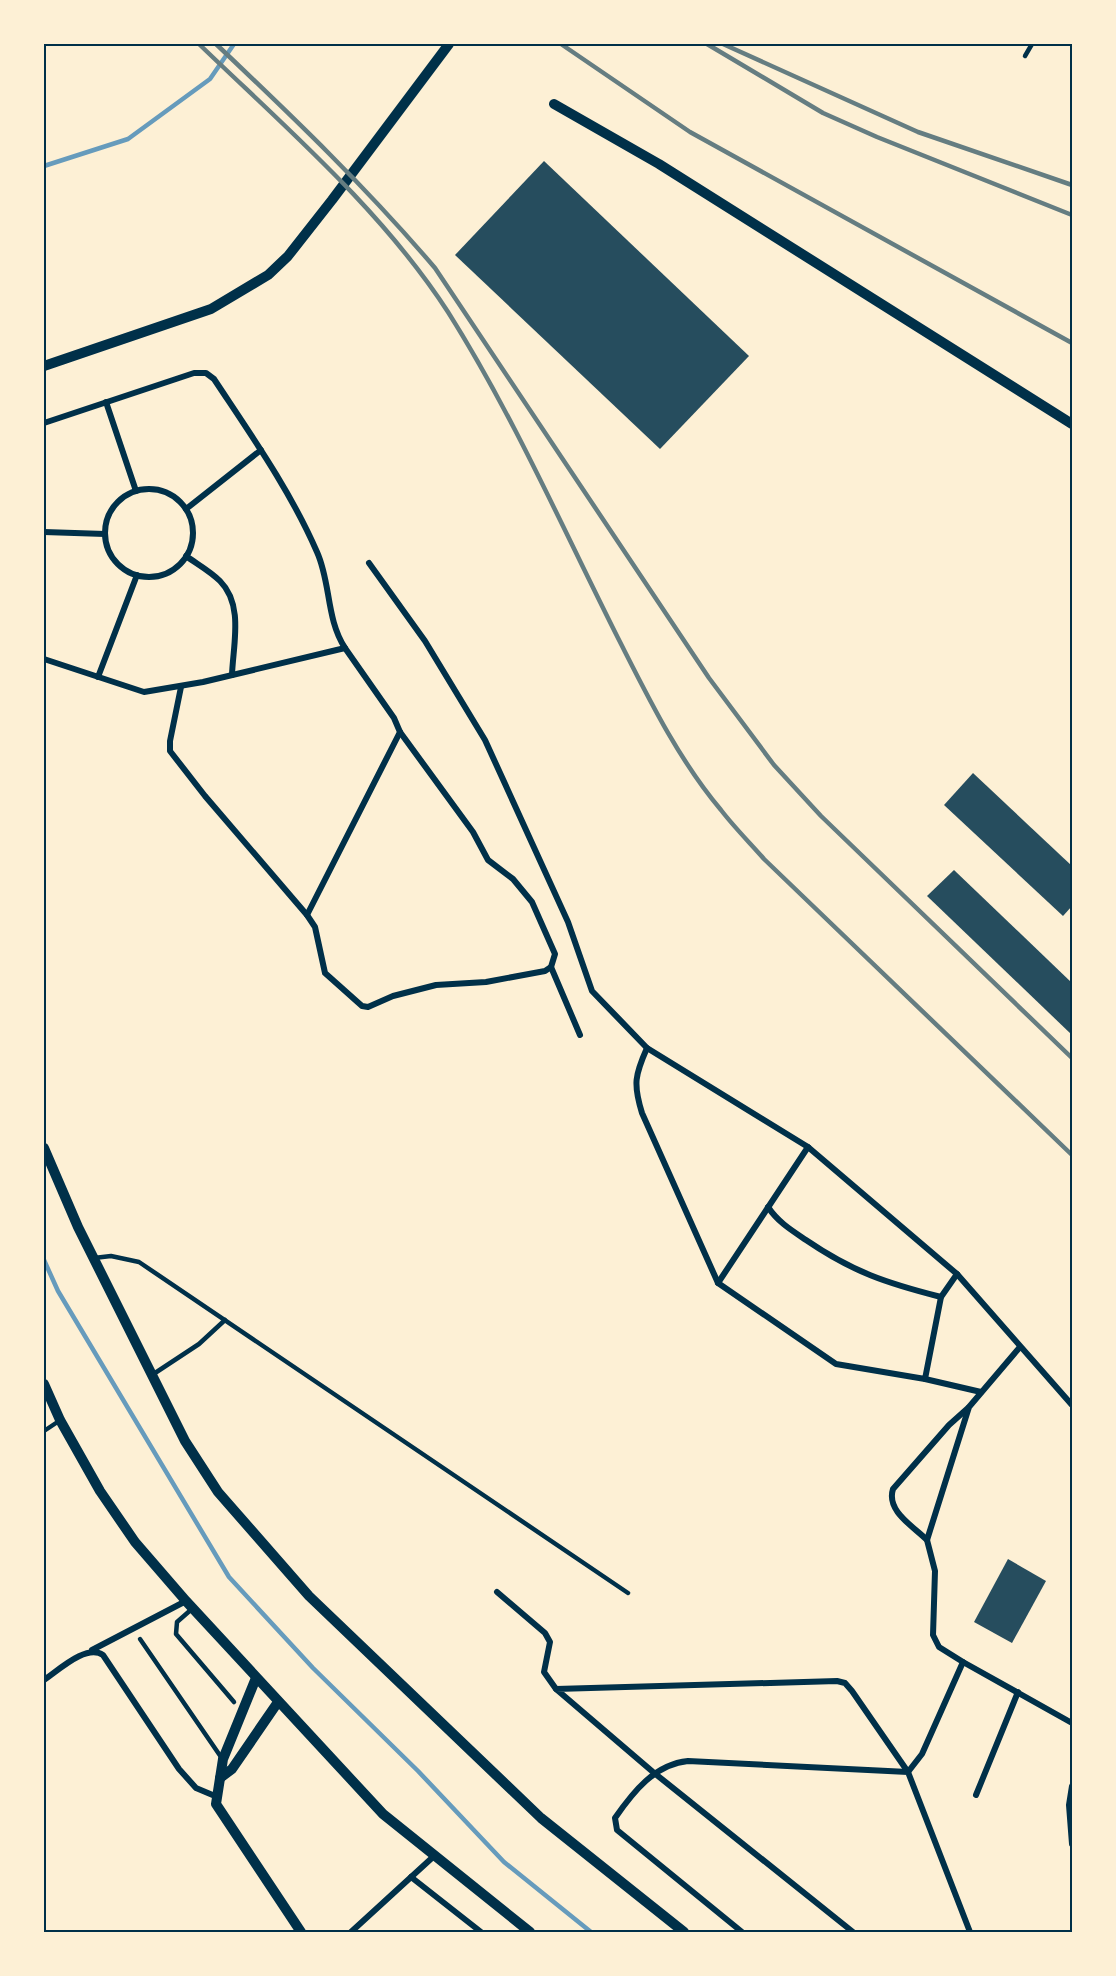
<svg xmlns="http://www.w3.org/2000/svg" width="1116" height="1976" font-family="'DejaVu Sans',sans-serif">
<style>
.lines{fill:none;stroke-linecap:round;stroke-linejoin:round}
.stream{stroke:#669bbc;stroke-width:4.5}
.building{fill:#264d5e}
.service{stroke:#003049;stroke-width:4.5}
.minor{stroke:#003049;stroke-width:6}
.tertiary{stroke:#003049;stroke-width:10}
.rail{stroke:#657d81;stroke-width:4.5}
.neatline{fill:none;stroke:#003049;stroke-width:2}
</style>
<rect width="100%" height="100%" fill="#fdf0d5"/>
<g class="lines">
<g class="stream">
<polyline points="44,166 128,139 210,79 234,44"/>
<polyline points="44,1260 58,1291 229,1577 313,1668 418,1771 504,1862 591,1932"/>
</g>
</g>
<g class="building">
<polygon points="544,161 749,356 660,449 455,255"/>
<polygon points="973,773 1072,866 1072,906 1063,916 944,805"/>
<polygon points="954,870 1072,983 1072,1035 927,896"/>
<polygon points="1008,1559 1046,1581 1012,1643 974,1622"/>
</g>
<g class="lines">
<g class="service">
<polyline points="1025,56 1032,44"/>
<polyline points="94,1258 111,1256 139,1262 628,1593"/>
<polyline points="152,1375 199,1344 225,1320"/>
<polyline points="44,1431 59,1421"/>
<polyline points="193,1608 177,1622 176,1634 234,1702"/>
<polyline points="140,1639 221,1757"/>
</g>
<g class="minor">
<polyline points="106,402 136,491"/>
<path d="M44,423l150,-50h12l8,6c37,56 76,111 103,173 14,31 9,67 28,96l-142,34 -59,10 -100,-33"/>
<circle cx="149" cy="533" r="44"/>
<polyline points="186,509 261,450"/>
<polyline points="44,532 105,534"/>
<path d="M186,556c11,8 24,15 34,25 24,24 13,64 12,94"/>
<polyline points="369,563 425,641 485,740 568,922 592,991 647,1048 808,1147 957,1274 1072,1405"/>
<polyline points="98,677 137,575"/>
<polyline points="181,687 170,741 170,751 205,796 307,915 315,927 325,973 362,1006 368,1007 393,996 436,985 486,982 545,971 551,967 555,954 532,902 513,879 488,860 473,832 400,732 394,718 345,648"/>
<polyline points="307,915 400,732"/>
<polyline points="551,967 580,1035"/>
<path d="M647,1048c-12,27 -14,36 -5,65l76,170 118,81 89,15 16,-82 16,-23"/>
<path d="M768,1207c10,15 23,23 38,33 47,32 80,43 135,57"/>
<polyline points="718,1283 808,1147"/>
<polyline points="1020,1347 969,1407 927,1540 935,1571 933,1635 939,1647 963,1662 1072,1723"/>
<polyline points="925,1379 981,1392"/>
<path d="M927,1540c-14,-14 -41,-29 -34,-51l56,-64 19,-17"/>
<polyline points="497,1592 545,1633 550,1642 544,1672 556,1689"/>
<polyline points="92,1650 186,1601"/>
<path d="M44,1680c15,-10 42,-36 59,-25l76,114 17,19 19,8"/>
<polyline points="1072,1786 1069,1805 1072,1844"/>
<polyline points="976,1795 1018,1692"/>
<polyline points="411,1877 481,1932"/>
<polyline points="351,1932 433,1857"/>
<path d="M742,1932l-125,-102 -2,-12c18,-26 40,-54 73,-57l220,11 62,160"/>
<polyline points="853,1932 653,1772 556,1689 837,1681 845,1683 852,1691 908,1772 922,1754 963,1662"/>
</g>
<g class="tertiary">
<polyline points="554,104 659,164 1072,424"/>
<polyline points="44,366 211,309 268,275 288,256 332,200 449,44"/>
<polyline points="44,1148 78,1227 185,1441 218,1492 309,1596 541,1818 684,1932"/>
<polyline points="44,1384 60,1420 100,1491 135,1542 186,1601 383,1814 530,1932"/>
<polyline points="256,1678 223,1759 216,1804 301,1932"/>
<polyline points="220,1778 232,1769 278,1702"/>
</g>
<g class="rail">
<path d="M199,44c86,83 183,166 249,268 65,103 115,217 170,326 30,59 60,121 103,172 13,17 29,33 43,49l308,296"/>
<path d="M216,44c76,72 151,144 219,224l274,410 65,87 47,51 251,242"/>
<polyline points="561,44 690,132 1072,343"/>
<polyline points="707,44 823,113 877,137 1072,215"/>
<polyline points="723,44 918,132 1072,185"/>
</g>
</g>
<rect width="1116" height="1976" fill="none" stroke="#fdf0d5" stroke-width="90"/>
<rect x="45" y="45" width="1026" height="1886" class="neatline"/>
</svg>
